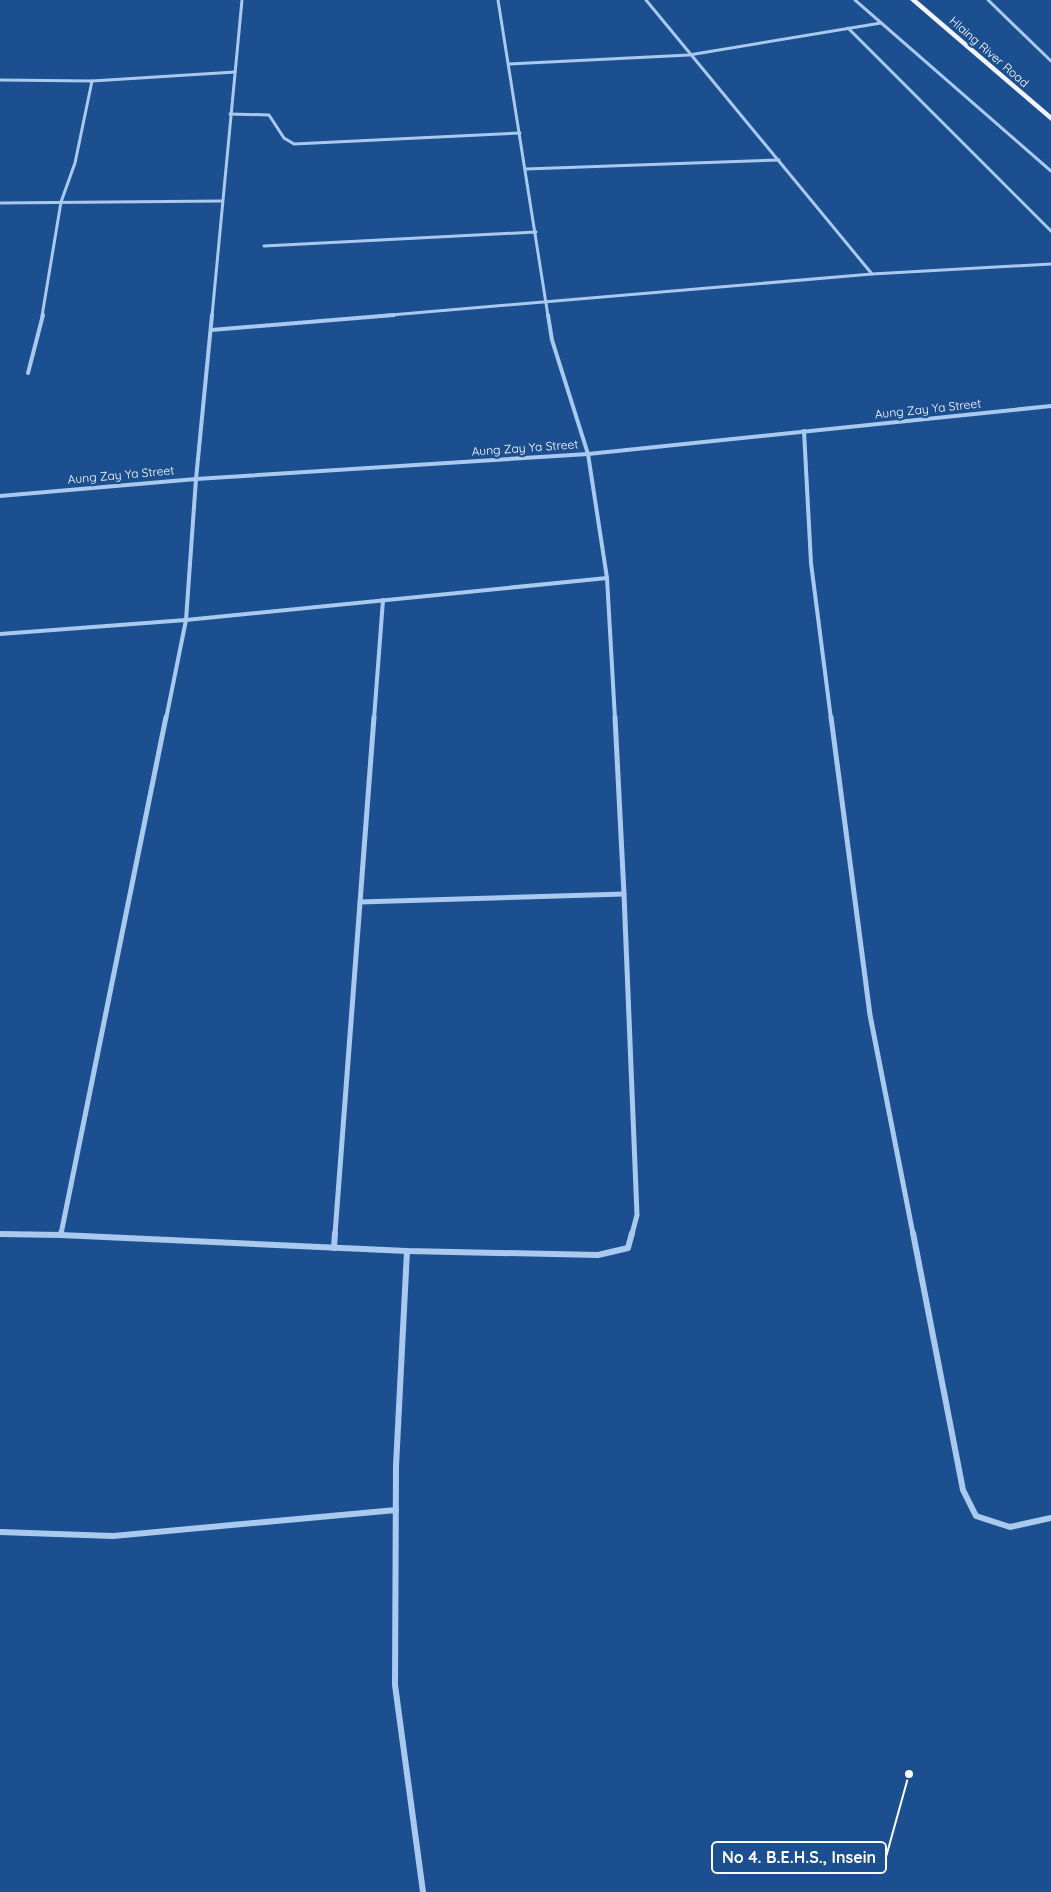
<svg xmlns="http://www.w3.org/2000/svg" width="1051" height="1892" font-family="Quicksand,sans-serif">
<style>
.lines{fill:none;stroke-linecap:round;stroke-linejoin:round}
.street-far3{stroke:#a9c9ee;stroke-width:3}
.street-far2{stroke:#a9c9ee;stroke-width:4}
.street-far1{stroke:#a9c9ee;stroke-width:5}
.street{stroke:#a9c9ee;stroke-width:6}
.primary{fill:#f0f6ff;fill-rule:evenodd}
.labels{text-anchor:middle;stroke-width:5;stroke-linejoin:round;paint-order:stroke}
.far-street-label{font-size:12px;fill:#fff;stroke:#1b4f8f}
.leader{fill:none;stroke:#fff;stroke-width:2}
.callout-dot{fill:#fff;stroke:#1b4f8f;stroke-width:2}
.callout{fill:#1b4f8f;stroke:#fff;stroke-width:2}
.callout-label{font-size:16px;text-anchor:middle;font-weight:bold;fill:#fff}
</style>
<rect width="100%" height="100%" fill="#1b4f8f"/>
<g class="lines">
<g class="street-far3">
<polyline points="498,0 548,316"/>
<polyline points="646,0 872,274"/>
<polyline points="855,0 1051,171"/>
<polyline points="988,0 1051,61"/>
<polyline points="848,28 1051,231"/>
<polyline points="509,64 689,55 881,23"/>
<polyline points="0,80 92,81 235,72"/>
<polyline points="230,114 269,115 284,138 294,144 520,133"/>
<polyline points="526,169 779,160"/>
<polyline points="0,203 221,201"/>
<polyline points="264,246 536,232"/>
<polyline points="42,316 61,202 75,163 92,81"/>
<polyline points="212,316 242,0"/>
<polyline points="379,316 872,274 1051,264"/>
</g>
<g class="street-far2">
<polyline points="548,315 552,340 588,454 607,578 615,719"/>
<polyline points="211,330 394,315"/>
<polyline points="28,373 43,315"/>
<polyline points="804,431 811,563 831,719"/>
<polyline points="0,496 196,479 588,454 1051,406"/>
<polyline points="0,634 186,620 607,578"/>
<polyline points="166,719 186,620 196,479 212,315"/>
<polyline points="374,719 383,600"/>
</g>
<g class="street-far1">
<polyline points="615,717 624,894 637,1215 632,1234"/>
<polyline points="831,717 870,1015 913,1234"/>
<polyline points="360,902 624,894"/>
<polyline points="61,1234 166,717"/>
<polyline points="335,1234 374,717"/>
</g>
<g class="street">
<polyline points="913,1233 963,1490 976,1516 1010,1527 1051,1518"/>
<polyline points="0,1234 61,1235 407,1251 598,1255 628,1248 632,1233"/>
<polyline points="61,1235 61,1233"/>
<polyline points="334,1248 335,1233"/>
<polyline points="407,1251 396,1466 395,1685 423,1892"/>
<polyline points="0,1532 113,1536 396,1510"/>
</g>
<polygon class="primary" points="910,0 917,0 1051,115 1051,121"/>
</g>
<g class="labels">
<g class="far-street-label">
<text transform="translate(989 52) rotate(41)" y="4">Hlaing River Road</text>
<text transform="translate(928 409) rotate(-6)" y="4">Aung Zay Ya Street</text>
<text transform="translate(525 448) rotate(-4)" y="4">Aung Zay Ya Street</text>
<text transform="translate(121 475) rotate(-5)" y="4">Aung Zay Ya Street</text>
</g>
</g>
<path class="leader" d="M909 1774L886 1857"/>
<circle class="callout-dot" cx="909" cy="1774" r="5"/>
<rect class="callout" x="712" y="1842" width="174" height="31" rx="5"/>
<g class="callout-label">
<text x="799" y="1863">No 4. B.E.H.S., Insein</text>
</g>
</svg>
